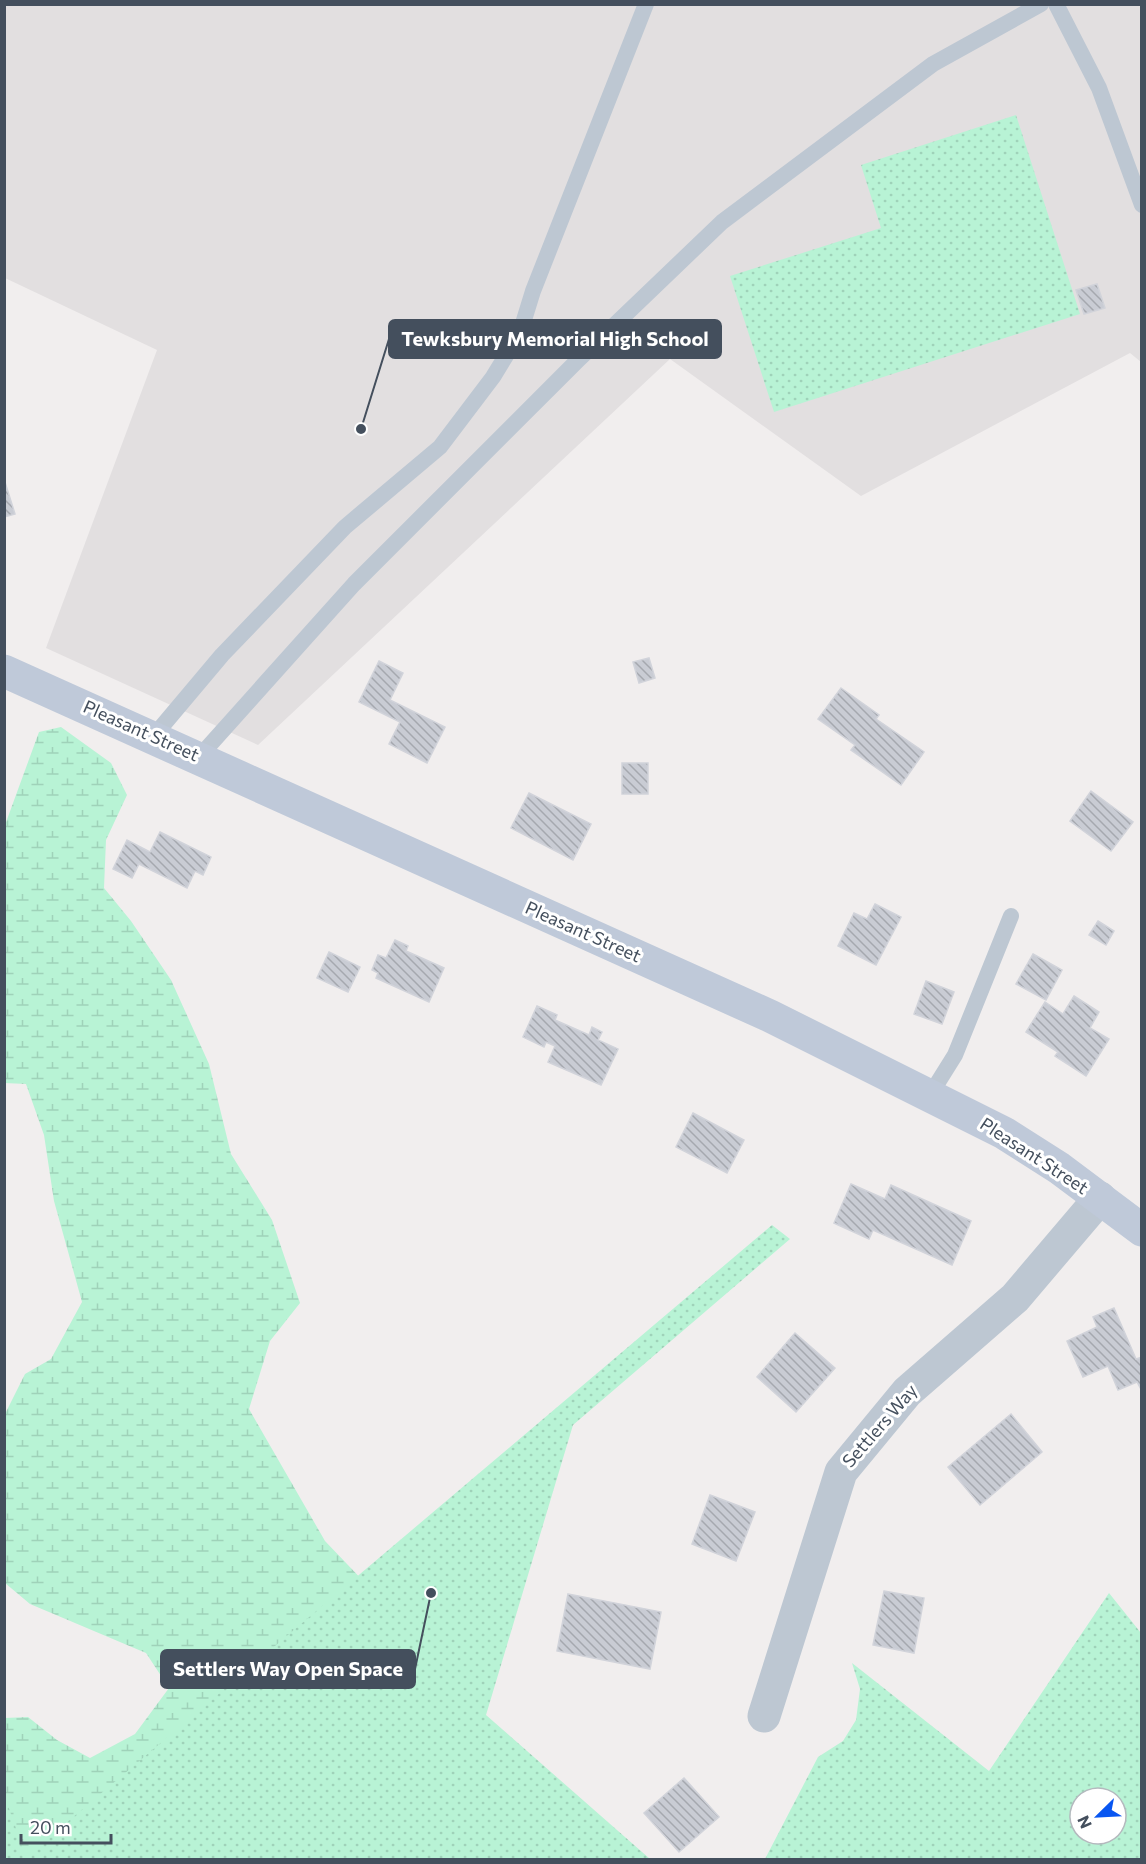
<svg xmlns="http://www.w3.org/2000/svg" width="1146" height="1864" font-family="Commissioner,sans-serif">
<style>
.education{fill:#e2dfe0}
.wetland{fill:url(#wetland-marsh)}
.park{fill:url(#park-dots);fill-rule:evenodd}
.building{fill:url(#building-back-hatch);stroke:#d1d3da;stroke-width:1.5}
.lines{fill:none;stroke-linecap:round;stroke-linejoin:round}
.service{stroke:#bdc7d2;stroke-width:16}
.minor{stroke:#bdc7d2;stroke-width:33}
.secondary{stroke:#bfc9d9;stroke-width:33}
.labels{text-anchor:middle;stroke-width:6;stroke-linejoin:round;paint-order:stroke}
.street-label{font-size:18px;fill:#444f5d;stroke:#fff}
.leader{fill:none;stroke:#444f5d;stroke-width:2}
.callout-dot{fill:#444f5d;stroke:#fff;stroke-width:2}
.callout{fill:#444f5d;stroke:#444f5d;stroke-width:2}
.callout-label{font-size:20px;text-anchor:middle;font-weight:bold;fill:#fff}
</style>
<defs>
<pattern id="wetland-marsh" width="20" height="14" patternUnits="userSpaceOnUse" patternTransform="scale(1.5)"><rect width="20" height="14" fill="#b8f3d5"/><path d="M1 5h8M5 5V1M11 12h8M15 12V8" fill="none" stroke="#9fd2b9"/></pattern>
<pattern id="park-dots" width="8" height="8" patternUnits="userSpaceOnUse" patternTransform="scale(1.5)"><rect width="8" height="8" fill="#b8f3d5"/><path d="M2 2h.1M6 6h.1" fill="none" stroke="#9fd2b9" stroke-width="1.8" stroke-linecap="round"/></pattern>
<pattern id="building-back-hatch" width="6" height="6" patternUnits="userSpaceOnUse" patternTransform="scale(1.5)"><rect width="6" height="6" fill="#c9ccd4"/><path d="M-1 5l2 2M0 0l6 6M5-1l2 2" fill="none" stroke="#a5a8af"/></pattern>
</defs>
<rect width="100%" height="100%" fill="#f1eeee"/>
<polygon class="education" points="5,5 1141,5 1141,362 1130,353 861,496 670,359 258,745 46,648 157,350 5,278"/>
<polygon class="wetland" points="61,727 111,763 127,795 106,840 104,888 131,921 171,980 209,1064 231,1154 272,1220 300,1303 270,1341 249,1409 325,1541 369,1587 458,1715 519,1818 5,1859 5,1718 28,1717 57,1740 90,1758 135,1734 169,1688 146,1653 30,1604 5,1583 4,1416 25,1374 51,1359 82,1302 54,1201 44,1135 26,1084 4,1083 5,825 39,732"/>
<g class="park">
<polygon points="1016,115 1080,314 774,412 730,276 881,228 861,165"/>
<polygon points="772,1225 790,1239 573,1425 486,1715 650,1859 5,1859 5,1797 26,1857"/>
<path d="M1109,1593l32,40v226h-376l53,-102 25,-16 13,-21 4,-31 -8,-26 137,108zM1080,1798h36v36h-36z"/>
</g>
<g class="building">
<polygon points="1097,284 1105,308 1084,314 1076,290"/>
<polygon points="4,479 15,514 4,517"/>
<polygon points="649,658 655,678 639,683 633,662"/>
<polygon points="379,661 403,673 390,700 445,727 427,763 389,744 400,722 359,702"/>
<polygon points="841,688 879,715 876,719 924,752 901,785 851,750 855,745 818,719"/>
<rect x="622" y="763" width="26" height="31"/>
<polygon points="1091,791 1133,822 1111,851 1070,821"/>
<polygon points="529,793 591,824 573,860 511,828"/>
<polygon points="160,832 211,857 203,875 195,871 187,888 139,864 132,878 113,869 127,840 150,852"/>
<polygon points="875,904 901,917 876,965 838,946 854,913 867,919"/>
<polygon points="1098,921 1114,931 1106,945 1089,935"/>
<polygon points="395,940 408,946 406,951 444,968 429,1002 376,978 378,973 372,970 378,955 386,958"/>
<polygon points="329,952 360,967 348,992 317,978"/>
<polygon points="1033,954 1062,970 1046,1000 1016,984"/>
<polygon points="926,981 954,992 942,1024 914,1014"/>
<polygon points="1074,996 1099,1012 1090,1028 1109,1039 1086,1076 1055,1056 1058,1052 1026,1032 1045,1002 1063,1014"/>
<polygon points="537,1006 557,1015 555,1020 589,1035 592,1027 602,1032 598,1040 618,1049 601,1085 548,1062 555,1046 546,1042 544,1047 523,1037"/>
<polygon points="693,1113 744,1140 727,1173 676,1147"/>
<polygon points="851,1184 885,1199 891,1185 971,1221 952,1265 873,1230 869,1239 834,1223"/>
<polygon points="1114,1308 1136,1359 1142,1357 1142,1391 1137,1382 1118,1390 1108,1366 1083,1377 1067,1341 1097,1327 1093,1317"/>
<polygon points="795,1333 835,1368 796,1412 757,1377"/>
<polygon points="1011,1414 1042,1452 980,1505 948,1467"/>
<polygon points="710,1495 755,1512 736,1561 692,1544"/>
<polygon points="884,1591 924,1598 914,1653 873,1645"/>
<polygon points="568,1594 661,1612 650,1669 557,1651"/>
<polygon points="684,1778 719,1817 679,1852 644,1813"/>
</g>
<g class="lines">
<g class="service">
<polyline points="1056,4 1099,88 1142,205"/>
<polyline points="153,737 222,655 345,527 440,447 493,377 520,333 533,291 646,4"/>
<polyline points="199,757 354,584 578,360 722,222 933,64 1041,4"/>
<polyline points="930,1095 955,1055 1011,916"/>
</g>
<polyline class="minor" points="764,1716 841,1472 907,1392 1015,1298 1100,1198"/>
<polyline class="secondary" points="4,671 770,1016 1004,1133 1059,1168 1142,1230"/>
</g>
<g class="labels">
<g class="street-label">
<text transform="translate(141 731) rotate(24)" y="6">Pleasant Street</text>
<text transform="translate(583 932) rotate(24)" y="6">Pleasant Street</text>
<text transform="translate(1034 1156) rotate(33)" y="6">Pleasant Street</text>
<text transform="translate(880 1426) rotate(-49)" y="6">Settlers Way</text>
</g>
</g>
<path class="leader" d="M361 429L389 339M431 1593L415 1669"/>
<g class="callout-dot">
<circle cx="361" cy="429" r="6"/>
<circle cx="431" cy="1593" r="6"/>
</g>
<g class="callout">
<rect x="389" y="320" width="332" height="38" rx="6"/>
<rect x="161" y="1650" width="254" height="38" rx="6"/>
</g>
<g class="callout-label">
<text x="555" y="346">Tewksbury Memorial High School</text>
<text x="288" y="1676">Settlers Way Open Space</text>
</g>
<rect width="1146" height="1864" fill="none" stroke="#444f5d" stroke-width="12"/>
<g transform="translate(1098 1816) rotate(246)"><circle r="28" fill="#ffffff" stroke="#b4b9be" stroke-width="1.5"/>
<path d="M0-4.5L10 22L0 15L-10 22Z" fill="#0856f1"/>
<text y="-9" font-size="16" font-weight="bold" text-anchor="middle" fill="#444f5d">N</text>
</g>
<path d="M21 1834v9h90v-9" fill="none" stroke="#444f5d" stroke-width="3"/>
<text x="30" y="1834" font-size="18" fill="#444f5d" stroke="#ffffff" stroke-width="4.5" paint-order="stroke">20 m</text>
</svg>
